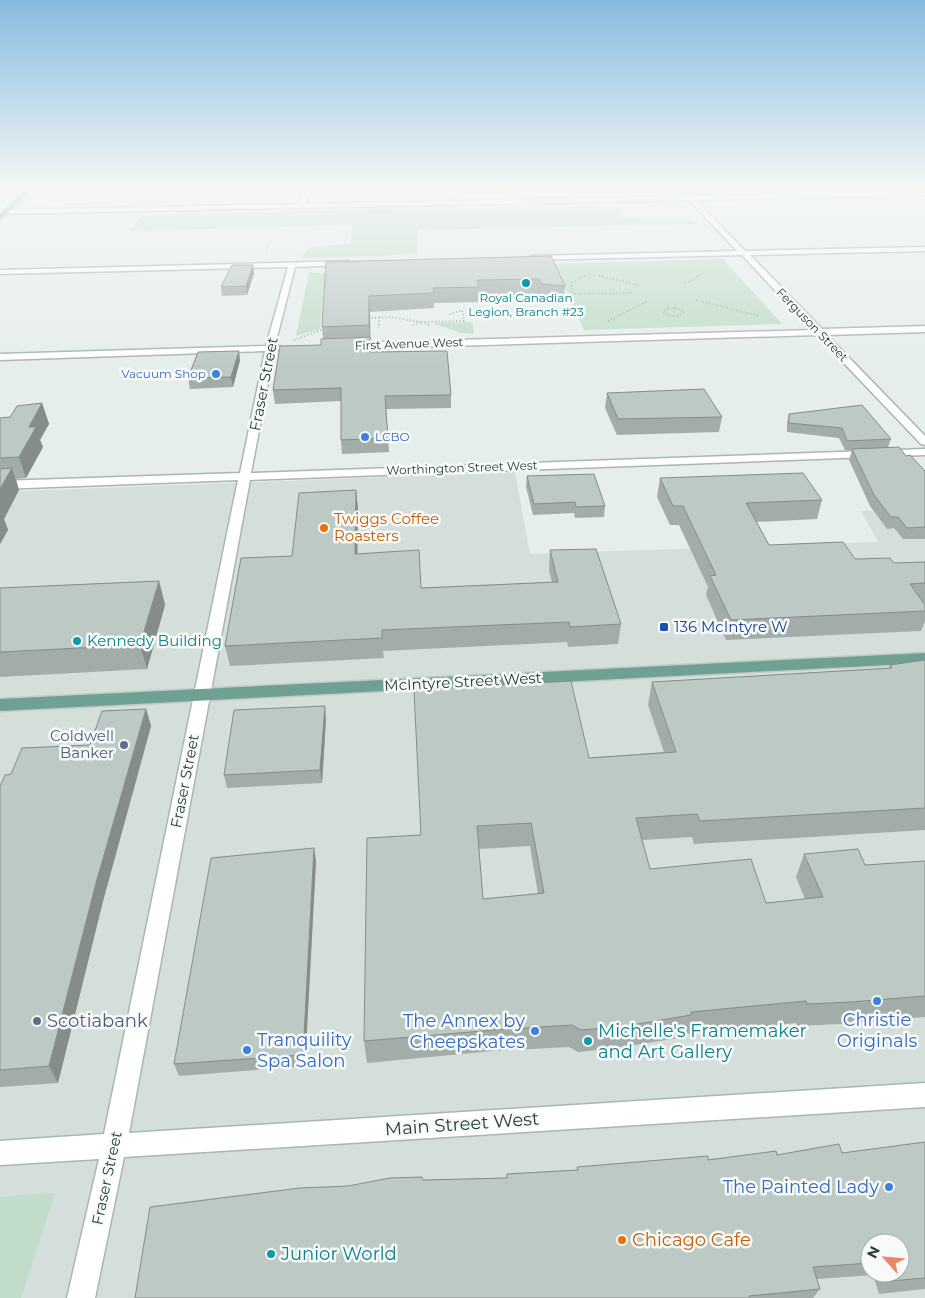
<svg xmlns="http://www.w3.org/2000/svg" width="925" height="1298" font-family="Montserrat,sans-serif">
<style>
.built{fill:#d4deda;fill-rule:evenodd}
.green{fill:#c1ddc9}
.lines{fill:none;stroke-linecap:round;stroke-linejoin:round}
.minor-casing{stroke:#a9b6b2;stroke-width:3}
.major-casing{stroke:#c2c9c8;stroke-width:3}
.path-far1{stroke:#89b0a4;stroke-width:1;stroke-dasharray:1 2;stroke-linecap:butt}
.path{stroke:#89b0a4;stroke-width:2;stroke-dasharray:1 2.5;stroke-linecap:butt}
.minor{fill:#fff;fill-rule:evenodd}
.major{fill:#6ea194;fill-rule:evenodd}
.wall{fill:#a2ada9;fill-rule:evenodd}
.shaded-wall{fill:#848d89}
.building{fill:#bcc9c4;stroke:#848d89;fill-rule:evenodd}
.culture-dot{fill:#0f9aa8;stroke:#f7faf9;stroke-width:2}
.shop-dot{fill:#3f7fe0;stroke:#f7faf9;stroke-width:2}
.food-dot{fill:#e8710a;stroke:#f7faf9;stroke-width:2}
.transit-dot{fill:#1a4fb4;stroke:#f7faf9;stroke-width:2}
.service-dot{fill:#5c6f8a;stroke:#f7faf9;stroke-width:2}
.labels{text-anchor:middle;stroke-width:5;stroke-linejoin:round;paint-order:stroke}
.far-culture-label{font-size:12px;fill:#0d838f;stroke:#f7faf9}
.far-street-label{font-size:12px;fill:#263f39;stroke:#f7faf9}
.far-shop-label{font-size:12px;fill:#366cbe;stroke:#f7faf9;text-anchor:end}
.street-label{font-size:15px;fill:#263f39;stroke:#f7faf9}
.food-label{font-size:15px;fill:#c56008;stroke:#f7faf9;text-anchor:start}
.transit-label{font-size:15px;fill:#164399;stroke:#f7faf9;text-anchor:start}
.culture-label{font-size:15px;fill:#0d838f;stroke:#f7faf9;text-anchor:start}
.service-label{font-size:15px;fill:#4e5e75;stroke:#f7faf9;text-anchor:end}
.near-shop-label{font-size:18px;fill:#366cbe;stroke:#f7faf9;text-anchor:end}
.near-service-label{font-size:18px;fill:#4e5e75;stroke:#f7faf9;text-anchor:start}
.near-culture-label{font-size:18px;fill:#0d838f;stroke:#f7faf9;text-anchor:start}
.near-street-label{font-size:18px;fill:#263f39;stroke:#f7faf9}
.near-food-label{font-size:18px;fill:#c56008;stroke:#f7faf9;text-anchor:start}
</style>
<rect width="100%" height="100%" fill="#e6eeeb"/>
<path class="built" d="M515,472l15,82 348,-12 -17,-31 64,-4v791h-925v-806zM870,1243h30v30h-30z"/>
<g class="green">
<polygon points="582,207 621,209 624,219 690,220 697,224 420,230 418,225 417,253 382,256 301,258 309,248 351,243 352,225 130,231 142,216 366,209"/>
<polygon points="723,259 782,324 584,330 563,283 549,264"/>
<polygon points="309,272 325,274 320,329 296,336"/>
<polygon points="472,322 474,334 461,333 432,323"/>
<polygon points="55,1193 21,1298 0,1298 0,1197"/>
</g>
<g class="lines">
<g class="minor-casing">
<g id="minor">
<polygon points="304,186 310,186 306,204 685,196 676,186 682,186 692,196 925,191 925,195 696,200 745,251 925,247 925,251 750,255 822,329 925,326 925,332 827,335 925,436 925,445 921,444 817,335 349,349 344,346 349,343 812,330 742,255 532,260 528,258 532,256 737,251 689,200 0,214 0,210 299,204"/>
<polygon points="349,261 349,265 346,265 295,267 275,345 284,348 274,351 251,473 925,449 925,455 250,480 129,1133 925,1083 925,1107 124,1157 95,1298 67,1298 99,1159 0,1165 0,1141 104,1134 238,480 0,489 0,481 240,473 265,351 0,360 0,354 266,346 288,267 0,274 0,270"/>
</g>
</g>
<g class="major-casing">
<g id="major">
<polygon points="30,186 36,186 0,220 0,214"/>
<polygon points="925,653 925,663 0,711 0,699"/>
</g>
</g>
<g class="path-far1">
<polyline points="266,251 270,240"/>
<polyline points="590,274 605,277"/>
<polyline points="582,277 589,274"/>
<polyline points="696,277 708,270"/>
</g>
<g class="path">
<polyline points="585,276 571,283 573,294 632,293"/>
<polyline points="599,276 638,285"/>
<polyline points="685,284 698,276"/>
<polyline points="696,300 759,316"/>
<path d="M668,308l12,1 4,3c-7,6 -14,5 -21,0z"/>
<polyline points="674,308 675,303"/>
<polyline points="379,317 379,328"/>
<polyline points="368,318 392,317 420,322 411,326"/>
<polyline points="608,321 648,301"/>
<polyline points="429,325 420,322 464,321 462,310 448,315"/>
<polyline points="294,340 326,328"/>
</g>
<use href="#minor" class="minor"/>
<use href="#major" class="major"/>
</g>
<g class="wall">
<polygon points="551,256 565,286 564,301 541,299 539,295 479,296 478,302 434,303 434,308 370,312 371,352 451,395 451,408 386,409 389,452 342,454 341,440 341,401 275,404 273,390 321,345 323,339 322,327 326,262"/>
<polygon points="253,265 254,273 247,295 222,296 221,287"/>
<polygon points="240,360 233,387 190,389 188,378"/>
<polygon points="607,393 722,417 719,432 617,435 605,408"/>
<polygon points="42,403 49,424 40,440 43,447 26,478 16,479 19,490 4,519 8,530 0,544 0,418 10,417"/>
<polygon points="789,414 891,439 888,447 906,456 925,471 925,539 903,539 894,528 887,529 870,506 849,460 852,450 845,450 839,438 787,432 787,423"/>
<polygon points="527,476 605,506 604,517 575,518 574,513 533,515 526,487"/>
<polygon points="660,478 822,500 817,519 756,522 769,545 855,559 894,563 925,562 925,603 924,603 925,605 925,621 921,631 726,640 706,595 708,587 679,525 670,525 657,497"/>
<polygon points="356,490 358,509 357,554 421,588 552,582 549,570 550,550 621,624 618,644 568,647 567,642 383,651 384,658 230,666 225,646 292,556"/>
<polygon points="159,581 165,605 147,669 0,677 0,588"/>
<path d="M925,660v170l-231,14 -2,-7 -50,3 8,29 116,34 39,-4 -9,-22 8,-23 61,11 60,-4v156l-85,7 -43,2 -1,-3 -110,11 -1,3 -69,11 -38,4 -9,-5 -76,4 -126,12 -3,-22 57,-206 168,-77 75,-6 -16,-47 4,-23 237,-14 1,-3zM530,846l8,48 -55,5 -4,-50z"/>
<polygon points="146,709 151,726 103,901 58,1083 0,1087 0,786 11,774 90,745"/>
<polygon points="326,719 322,783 227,788 224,775"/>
<polygon points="316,861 305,1066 179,1076 174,1064"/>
<path d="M925,1142v147l-46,5 -6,-19 -56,4 3,10 -7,9h-678l213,-112 75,-6 83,-2 1,-4 70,-4v-3l200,-12 65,-2zM870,1243l30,30h-30z"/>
</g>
<g class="shaded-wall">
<polygon points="253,265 254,273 247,295 246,286"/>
<polygon points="369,296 370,312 370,341 369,325"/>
<polygon points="239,351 240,360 233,387 231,377"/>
<polygon points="42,403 49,424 40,440 43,447 26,478 19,457 29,427"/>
<polygon points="12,468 19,490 4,519 8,530 0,544 0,489"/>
<polygon points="356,490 358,509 357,573 355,554"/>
<polygon points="159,581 165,605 147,669 140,645"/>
<polygon points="325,706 326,719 322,783 320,770"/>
<polygon points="146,709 151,726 103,901 58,1083 49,1066 96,883"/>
<polygon points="314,848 316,861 305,1066 303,1055"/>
</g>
<g class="building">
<polygon points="551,256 565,286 542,284 539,279 477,280 479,287 433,288 434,293 369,296 369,325 322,327 326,262"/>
<polygon points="232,265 253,265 246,286 221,287"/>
<polygon points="370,337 370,352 447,351 451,395 385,396 388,438 341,440 341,388 273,390 280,346 321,345 321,339"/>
<polygon points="239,351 231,377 188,378 198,352"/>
<polygon points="704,389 722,417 618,419 607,393"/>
<polygon points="42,403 29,427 36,427 19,457 0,458 0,418 10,417 17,406"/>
<polygon points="862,405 891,439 847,441 842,428 789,423 789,414"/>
<polygon points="899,447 906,456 910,455 925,471 925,527 907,528 898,517 891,517 874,495 852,449"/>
<polygon points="12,468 0,489 0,469"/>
<polygon points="803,473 822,500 746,503 769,545 843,542 855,559 890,558 894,563 925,562 925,583 910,584 925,605 925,611 731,620 710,576 716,575 683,506 673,506 660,478"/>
<polygon points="594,474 605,506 576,507 575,502 534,504 527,476"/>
<polygon points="356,490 355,554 419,550 421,588 558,582 550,550 596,549 621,624 570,627 569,622 382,630 382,638 225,646 241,558 292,556 299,493"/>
<polygon points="159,581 140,645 0,652 0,588"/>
<path d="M925,660v148l-225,13 -3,-7 -61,4 14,51 101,-10 15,44 57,-6 -19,-43 54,-5 7,16 60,-4v135l-74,6 -44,2 -1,-3 -115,11v3l-71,12 -39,3 -9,-5 -78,5 -130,11 3,-203 54,-3 -7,-145 157,-9 18,77 87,-6 -24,-70 240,-14 -2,-3zM531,823l13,70 -61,6 -6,-73z"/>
<polygon points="325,706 320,770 224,775 234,710"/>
<polygon points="146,709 96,883 49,1066 0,1070 0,786 5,775 11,774 22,748 90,745 102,711"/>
<polygon points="314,848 303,1055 174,1064 211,858"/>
<polygon points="925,1142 925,1278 890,1281 888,1273 900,1273 900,1243 870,1243 870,1263 813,1267 820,1289 749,1296 750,1298 135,1298 150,1207 300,1188 348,1186 390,1178 422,1177 423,1180 507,1178 507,1174 578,1170 577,1167 708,1156 708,1160 776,1151 777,1155 839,1144 842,1153"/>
</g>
<linearGradient id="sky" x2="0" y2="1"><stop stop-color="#86bbde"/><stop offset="0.51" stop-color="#f4f7f6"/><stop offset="1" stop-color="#f4f7f6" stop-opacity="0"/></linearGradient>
<rect width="925" height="367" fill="url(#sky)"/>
<g class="culture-dot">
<circle cx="526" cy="283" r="5"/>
<circle cx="77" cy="641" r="5"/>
<circle cx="588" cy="1041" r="5"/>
<circle cx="271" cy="1254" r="5"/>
</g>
<g class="shop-dot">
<circle cx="216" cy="374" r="5"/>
<circle cx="365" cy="437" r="5"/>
<circle cx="877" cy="1001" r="5"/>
<circle cx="535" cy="1031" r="5"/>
<circle cx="247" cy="1050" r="5"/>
<circle cx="889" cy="1187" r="5"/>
</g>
<g class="food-dot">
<circle cx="324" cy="528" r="5"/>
<circle cx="622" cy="1240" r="5"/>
</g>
<rect class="transit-dot" x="659" y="622" width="10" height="10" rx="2.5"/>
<g class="service-dot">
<circle cx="124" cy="745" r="5"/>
<circle cx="37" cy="1021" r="5"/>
</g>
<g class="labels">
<g class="far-culture-label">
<text x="526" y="302">Royal Canadian<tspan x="526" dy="14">Legion, Branch #23</tspan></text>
</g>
<g class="far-street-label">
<text transform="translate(812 325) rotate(46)" y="4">Ferguson Street</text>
<text transform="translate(409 344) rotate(-2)" y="4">First Avenue West</text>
<text transform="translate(462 468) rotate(-2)" y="4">Worthington Street West</text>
</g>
<g class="far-shop-label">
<text x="206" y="378">Vacuum Shop</text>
<text x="375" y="441" text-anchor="start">LCBO</text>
</g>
<g class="street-label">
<text transform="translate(264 384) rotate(-79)" y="5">Fraser Street</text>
<text transform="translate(463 682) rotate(-3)" y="5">McIntyre Street West</text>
<text transform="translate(185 781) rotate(-79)" y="5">Fraser Street</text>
<text transform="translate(107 1178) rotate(-78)" y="5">Fraser Street</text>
</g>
<g class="food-label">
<text x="334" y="524">Twiggs Coffee<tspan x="334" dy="17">Roasters</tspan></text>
</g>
<g class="transit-label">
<text x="674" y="632">136 McIntyre W</text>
</g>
<g class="culture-label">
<text x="87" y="646">Kennedy Building</text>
</g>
<g class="service-label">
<text x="114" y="741">Coldwell<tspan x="114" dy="17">Banker</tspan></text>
</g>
<g class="near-shop-label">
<text x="877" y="1026" text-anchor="middle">Christie<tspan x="877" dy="21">Originals</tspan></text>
<text x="525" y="1027">The Annex by<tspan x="525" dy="21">Cheepskates</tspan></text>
<text x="257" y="1046" text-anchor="start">Tranquility<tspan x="257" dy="21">Spa Salon</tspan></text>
<text x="879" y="1193">The Painted Lady</text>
</g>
<g class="near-service-label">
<text x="47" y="1027">Scotiabank</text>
</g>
<g class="near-culture-label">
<text x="598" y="1037">Michelle's Framemaker<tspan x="598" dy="21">and Art Gallery</tspan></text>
<text x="281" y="1260">Junior World</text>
</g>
<g class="near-street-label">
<text transform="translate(462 1124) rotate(-4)" y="6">Main Street West</text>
</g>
<g class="near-food-label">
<text x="632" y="1246">Chicago Cafe</text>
</g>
</g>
<g transform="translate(885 1258) rotate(297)"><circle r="24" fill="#f7faf9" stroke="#a3afac"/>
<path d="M0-4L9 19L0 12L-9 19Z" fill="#e98969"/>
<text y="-8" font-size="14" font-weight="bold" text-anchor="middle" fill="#263f39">N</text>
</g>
</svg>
